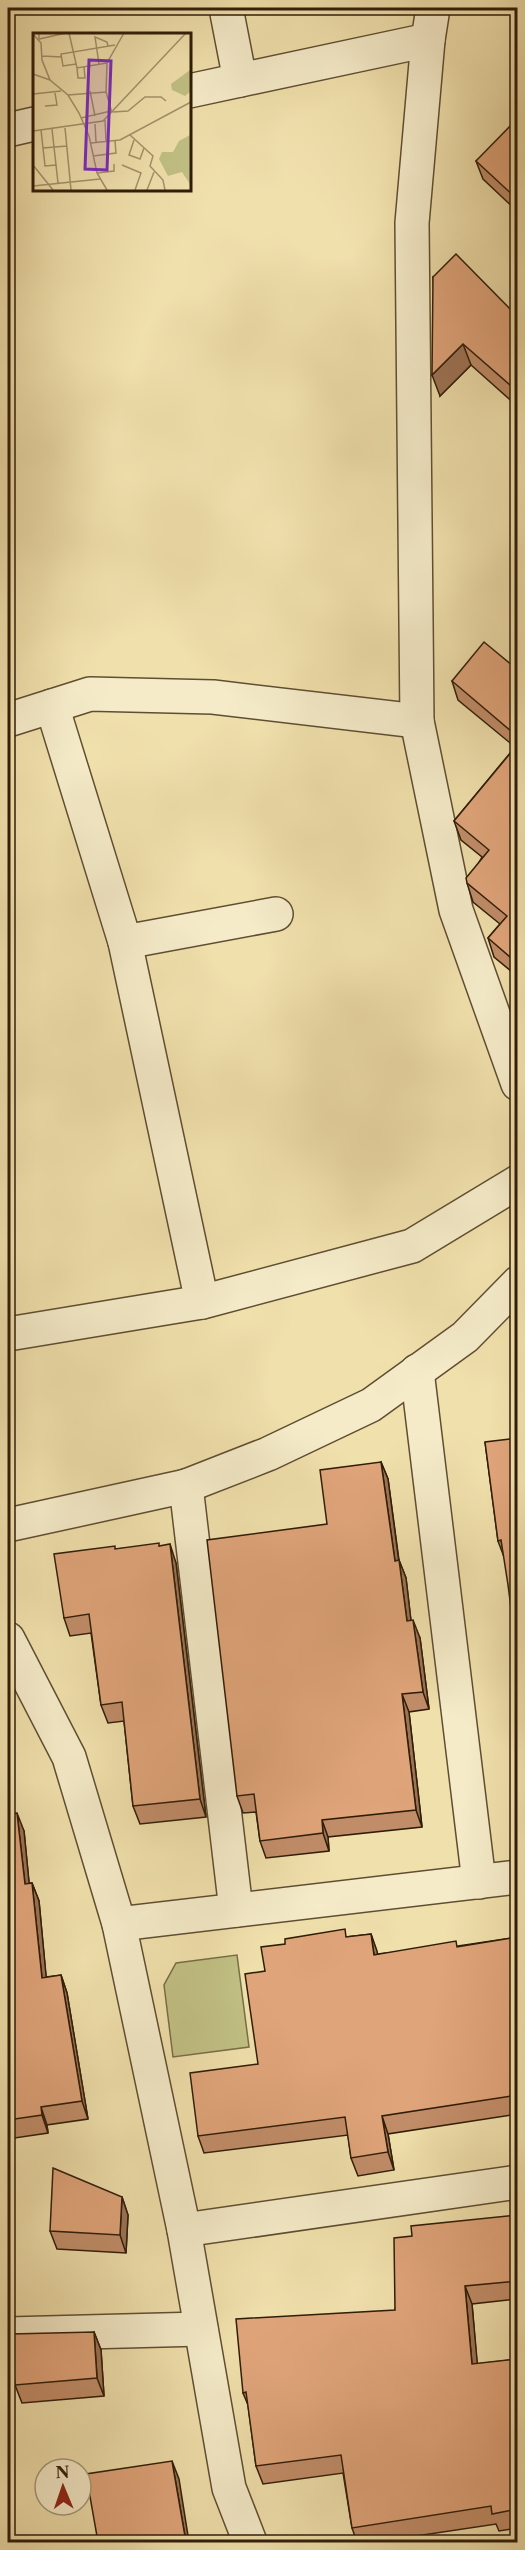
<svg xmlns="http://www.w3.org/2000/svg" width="525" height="2550" font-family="'Libre Caslon Text',serif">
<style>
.green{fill:#c1c084;stroke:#786e46;stroke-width:1.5}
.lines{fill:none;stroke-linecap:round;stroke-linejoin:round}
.minor-casing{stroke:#5f4e32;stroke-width:36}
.minor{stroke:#f5ebc9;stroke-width:33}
.wall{fill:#c18d69;stroke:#2f1d09;stroke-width:1.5}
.shaded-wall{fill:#9d7355;stroke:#2f1d09;stroke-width:1.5}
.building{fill:#e0a47a;stroke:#2f1d09;stroke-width:1.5}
.inset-road{fill:none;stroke:#a3926b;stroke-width:1.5}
.view{fill:#7b2cbf;fill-opacity:0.15;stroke:#7b2cbf;stroke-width:3}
.inset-edge{fill:none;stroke:#2f1d09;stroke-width:3}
</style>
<rect width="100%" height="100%" fill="#f0e0ac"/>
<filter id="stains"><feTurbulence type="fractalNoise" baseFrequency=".00333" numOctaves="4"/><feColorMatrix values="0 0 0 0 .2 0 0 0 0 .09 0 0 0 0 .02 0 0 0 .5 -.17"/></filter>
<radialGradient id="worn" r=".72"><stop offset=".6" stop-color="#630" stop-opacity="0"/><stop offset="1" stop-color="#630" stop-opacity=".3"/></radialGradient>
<polygon class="green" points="237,1955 249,2047 173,2057 164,1985 176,1963"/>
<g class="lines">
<g class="minor-casing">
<g id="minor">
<polyline points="226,8 240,80"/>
<polyline points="433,8 428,40 412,223 417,721 456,910 518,1084"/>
<polyline points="189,91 428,40"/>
<polyline points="8,130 34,124"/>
<polyline points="52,706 125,942 202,1302"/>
<polyline points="8,720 90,694 213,697 417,721"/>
<polyline points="125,942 276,914"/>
<polyline points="8,1334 202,1302 412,1246 518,1182"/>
<polyline points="417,1371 479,1882"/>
<polyline points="186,1486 236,1910"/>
<polyline points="8,1525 186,1486 268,1454 371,1405 465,1337 518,1283"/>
<polyline points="8,1639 69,1757 119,1924 184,2230 229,2488 250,2542"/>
<polyline points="119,1924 518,1877"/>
<polyline points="184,2230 518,2182"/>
<polyline points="8,2334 201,2329"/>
</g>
</g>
<use href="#minor" class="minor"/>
</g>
<g class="wall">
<polygon points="518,130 518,212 483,179 476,161"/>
<polygon points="433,277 516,315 518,313 518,427 511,410 516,405 471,365 440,396"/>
<polygon points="518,670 518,977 494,957 488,938 500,924 473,902 467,883 482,857 461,840 454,821 515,747 458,700 452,681"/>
<polygon points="485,1442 504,1557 498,1541"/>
<polygon points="381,1462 388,1479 399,1560 406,1578 411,1621 420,1638 429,1709 409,1712 422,1827 328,1837 329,1851 266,1858 260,1841 256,1812 243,1813 237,1796 327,1524"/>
<polygon points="160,1546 176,1563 206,1817 140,1824 133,1806 124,1721 108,1723 101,1705 91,1633 70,1636 64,1618 116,1549"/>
<polygon points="8,1777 12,1814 24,1831 29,1883 32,1883 39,1901 46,1977 61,1975 67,1993 88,2119 47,2125 48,2133 8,2139"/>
<polygon points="371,1934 377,1954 458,1946 518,1937 518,2114 388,2134 394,2170 358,2176 351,2158 348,2135 204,2153 198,2136 258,2064 265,1971 285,1944"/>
<polygon points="122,2197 128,2215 126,2253 57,2249 50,2231"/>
<polygon points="518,2215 518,2299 472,2304 477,2364 518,2359 518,2528 499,2531 496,2524 376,2542 357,2542 352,2528 343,2473 263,2484 256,2466 248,2405 243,2393 395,2310 412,2236"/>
<polygon points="94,2332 101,2350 104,2396 22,2403 15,2385"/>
</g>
<g class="shaded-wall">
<polygon points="463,344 471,365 440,396 432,375"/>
<polygon points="518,724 518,747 511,731"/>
<polygon points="381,1462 388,1479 401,1578 395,1561"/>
<polygon points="170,1544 176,1563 206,1817 200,1799"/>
<polygon points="399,1560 406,1578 413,1638 407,1621"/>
<polygon points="413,1620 420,1638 429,1709 423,1692"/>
<polygon points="402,1694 409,1712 422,1827 416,1810"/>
<polygon points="8,1777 14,1832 8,1815"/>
<polygon points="17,1813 24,1831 31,1902 25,1884"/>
<polygon points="322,1820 328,1837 329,1851 323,1833"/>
<polygon points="32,1883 39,1901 48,1996 42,1978"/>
<polygon points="371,1934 377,1951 380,1972 374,1955"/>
<polygon points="61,1975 67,1993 88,2119 82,2101"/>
<polygon points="41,2107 47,2125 48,2133 42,2115"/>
<polygon points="382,2116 388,2134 394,2170 388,2152"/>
<polygon points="122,2197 128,2215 126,2253 120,2235"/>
<polygon points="465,2286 472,2304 479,2382 472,2364"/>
<polygon points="94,2332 101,2350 104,2396 97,2378"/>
<polygon points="172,2461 179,2479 189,2542 186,2542"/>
</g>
<g class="building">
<polygon points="512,124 518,130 518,200 476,161"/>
<polygon points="456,254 516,315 518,313 518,392 463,344 432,375 433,277"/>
<polygon points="518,403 518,416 511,410"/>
<polygon points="484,642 518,670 518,724 511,731 452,681"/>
<polygon points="518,744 518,964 488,938 507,916 467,883 466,878 489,850 454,821"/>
<polygon points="518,1438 518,1662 508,1585 501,1540 498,1541 485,1442"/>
<polygon points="381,1462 395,1561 399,1560 407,1621 413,1620 423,1692 402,1694 416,1810 322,1820 323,1833 260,1841 254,1794 237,1796 207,1540 327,1524 320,1470"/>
<polygon points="159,1543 159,1546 170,1544 200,1799 133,1806 122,1702 101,1705 89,1614 64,1618 54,1554 115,1546 115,1549"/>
<polygon points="17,1813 25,1884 32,1883 42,1978 61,1975 82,2101 41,2107 42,2115 8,2120 8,1814"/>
<polygon points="345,1929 346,1937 371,1934 374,1955 456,1941 457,1947 518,1937 518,2095 382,2116 388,2152 351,2158 345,2117 198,2136 190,2073 258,2064 245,1974 265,1971 261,1947 285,1944 285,1939"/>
<polygon points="53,2168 122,2197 120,2235 50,2231"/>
<polygon points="518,2215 518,2281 465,2286 472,2364 518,2359 518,2509 492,2514 491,2506 352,2528 341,2455 256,2466 246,2392 243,2393 236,2319 395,2310 394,2238 412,2236 411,2226"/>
<polygon points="94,2332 97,2378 15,2385 11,2334"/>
<polygon points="172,2461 186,2542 98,2542 86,2474"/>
</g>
<g transform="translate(33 33)">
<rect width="158" height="158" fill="#f0e0ac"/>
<path d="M157,37v22l-5,4 -13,-6 -1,-6zM157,102h1l-1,49 -8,-12 -14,4 -9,-17 3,-7h11l6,-11z" fill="#c1c084"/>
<path class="inset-road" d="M6,0v6l27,-6M36,0l8,35 30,-5M0,1l8,9 1,17 8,20 18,15 11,18 10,23 8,37 10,17M9,23l20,1M43,31l-13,2 -2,-12 54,-9M66,31l-4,-27 12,5 1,4M44,35l1,10h7l-1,-11M0,41l17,6M57,58l5,25M0,61l28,-3M35,62l38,-3M12,73l12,-1 -2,-12M80,79l15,-1 17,-14h16l5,4M79,80l-6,-21 1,-29 17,-30M48,85l30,-7M72,87l1,21M62,91l1,18M32,95l6,62M19,96l4,36M8,97l4,36 11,-1 2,18M0,98l70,-10 83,-88M97,102l23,21 -3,10 13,14 2,10M101,107l-5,15 11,4 4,-11M58,110l29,-3 71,-38M10,115l24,-2M60,123l23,-3 -1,-12M0,132l20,25M89,132l19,8 -6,17M64,140l17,-2v-7M0,153l67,-7M114,157l7,-18"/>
<path class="view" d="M56,27l22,1 -4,109 -22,-1z"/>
<rect width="158" height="158" class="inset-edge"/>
</g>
<rect width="525" height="2550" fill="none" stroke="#f0e0ac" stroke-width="30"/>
<rect x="9" y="9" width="507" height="2532" fill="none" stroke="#2f1d09" stroke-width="3"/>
<rect x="15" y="15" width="495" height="2520" fill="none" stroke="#2f1d09" stroke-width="1.5"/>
<g transform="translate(63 2487) rotate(358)"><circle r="28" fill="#f5ebc9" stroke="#a6997c" stroke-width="1.5"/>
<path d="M0-4.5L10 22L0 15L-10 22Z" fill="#8f2418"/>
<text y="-9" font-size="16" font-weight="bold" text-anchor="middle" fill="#2f1d09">N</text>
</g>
<rect width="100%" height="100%" filter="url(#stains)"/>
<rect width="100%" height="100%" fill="url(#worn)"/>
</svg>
